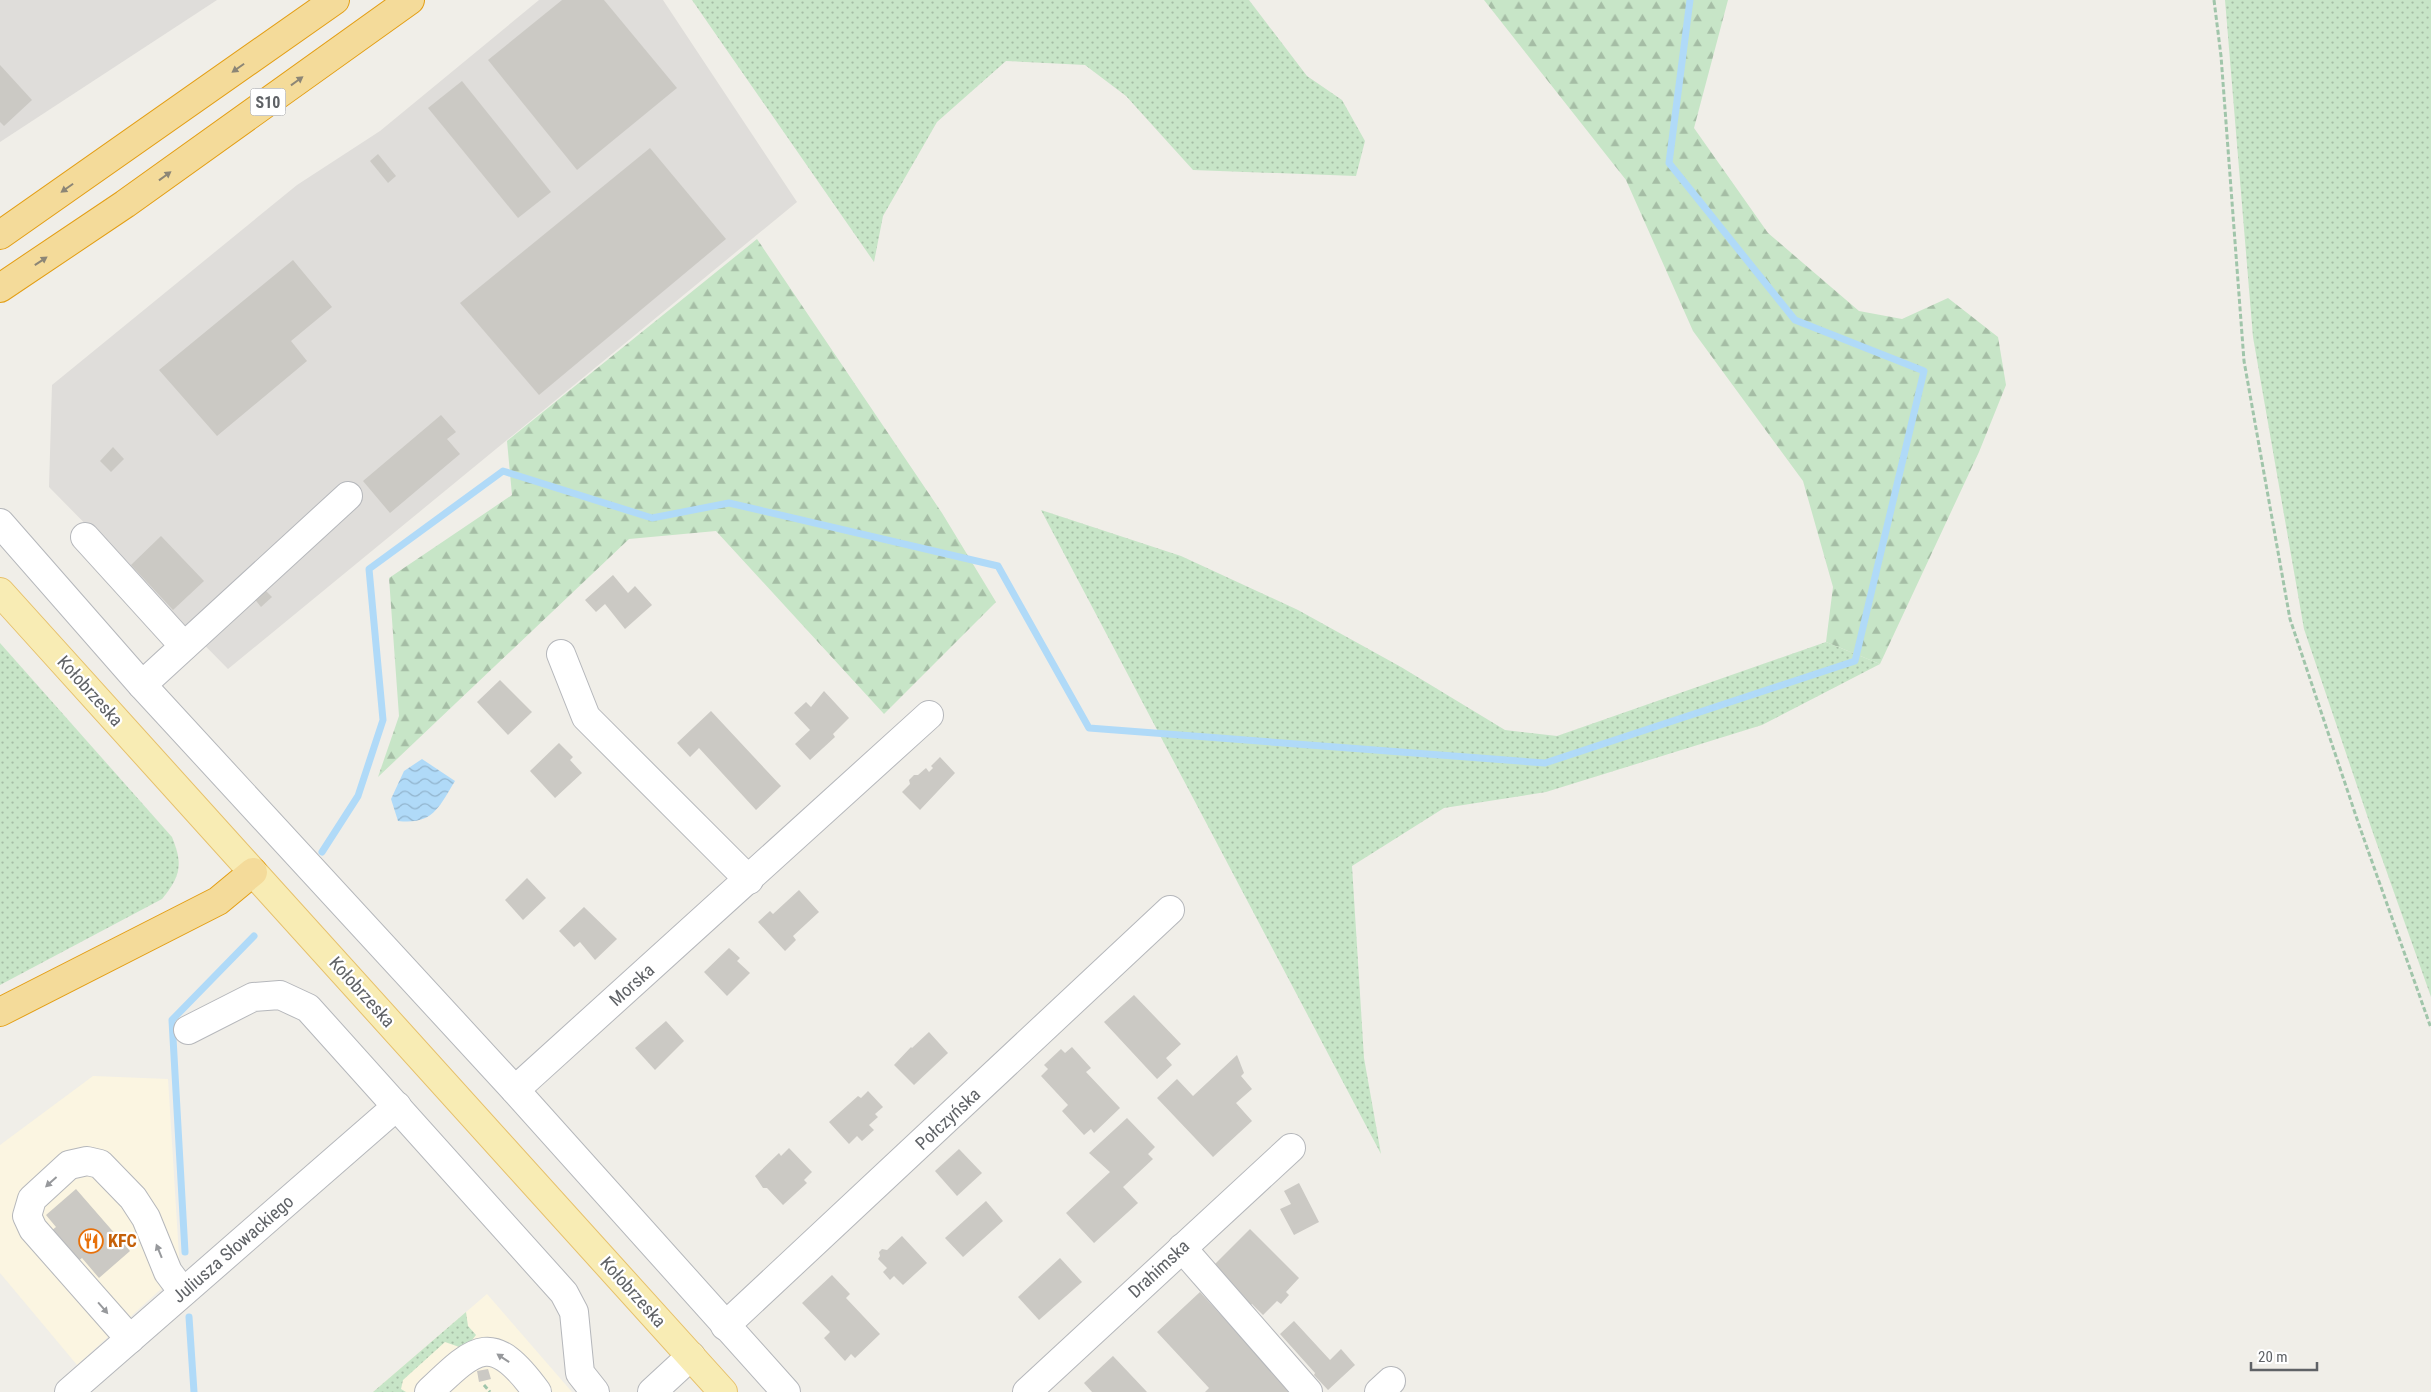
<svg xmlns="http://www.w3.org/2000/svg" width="2431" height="1392" font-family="'Roboto Condensed',sans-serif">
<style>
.commercial{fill:#fbf5e1}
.industrial{fill:#dfddda}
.grass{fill:url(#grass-dots)}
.forest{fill:url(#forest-firs)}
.water{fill:url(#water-waves)}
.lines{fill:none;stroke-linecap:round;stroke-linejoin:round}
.stream{stroke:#b0daf8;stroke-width:7}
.building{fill:#cbc9c4}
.minor-casing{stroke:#b5b7bb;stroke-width:30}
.major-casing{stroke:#e6c06b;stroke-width:30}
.highway-casing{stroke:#e39e14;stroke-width:30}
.path{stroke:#a0c5aa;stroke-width:3;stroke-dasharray:5 2.5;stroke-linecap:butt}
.minor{stroke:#fff;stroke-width:28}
.major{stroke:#f8ecb4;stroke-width:28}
.highway{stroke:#f4db9a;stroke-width:28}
.oneway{fill:#8c8676}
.oneway2{fill:#97999c}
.labels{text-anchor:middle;stroke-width:4.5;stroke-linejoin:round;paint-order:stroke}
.shield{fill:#fff;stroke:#8f9194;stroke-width:1}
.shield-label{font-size:16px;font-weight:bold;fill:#5f6266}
.street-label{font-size:18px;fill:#5f6266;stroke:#fff}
.food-label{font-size:18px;font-weight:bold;fill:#c56008;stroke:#fff;text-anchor:start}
</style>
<defs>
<pattern id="grass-dots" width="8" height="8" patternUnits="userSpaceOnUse" patternTransform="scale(1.25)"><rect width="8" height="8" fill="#c7e5c7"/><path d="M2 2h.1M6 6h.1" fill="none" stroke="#a5bda5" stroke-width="1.8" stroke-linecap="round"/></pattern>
<pattern id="forest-firs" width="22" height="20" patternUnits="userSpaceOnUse" patternTransform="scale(1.25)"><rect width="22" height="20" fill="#c7e5c7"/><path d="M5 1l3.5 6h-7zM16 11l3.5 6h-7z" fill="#a5bda5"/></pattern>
<pattern id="water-waves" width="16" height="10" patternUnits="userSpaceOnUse" patternTransform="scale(1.25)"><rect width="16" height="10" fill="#b0daf8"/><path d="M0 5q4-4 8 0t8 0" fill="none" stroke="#92b4cd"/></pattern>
</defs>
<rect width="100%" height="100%" fill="#f0eee8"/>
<g class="commercial">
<polygon points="93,1076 168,1079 180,1272 77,1365 0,1273 0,1145"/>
<polygon points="487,1294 572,1392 373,1392"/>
</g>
<g class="industrial">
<polygon points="0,0 217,0 0,142"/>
<polygon points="539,0 663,0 797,202 228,669 49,487 52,385 297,185 380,131"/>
</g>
<g class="grass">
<polygon points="692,0 1249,0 1307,76 1342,100 1365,141 1356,176 1193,170 1126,96 1085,65 1006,61 937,122 883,216 874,262"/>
<polygon points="2225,0 2431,0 2431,997 2373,833 2304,629 2253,337"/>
<polygon points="1041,510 1181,556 1298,610 1401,667 1505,730 1557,736 1826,642 1880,664 1762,725 1546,792 1444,808 1352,866 1364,1058 1381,1154"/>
<path d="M0,643l172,194c11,27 9,39 -10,62l-162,86z"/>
<polygon points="466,1312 468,1326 476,1335 465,1349 445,1342 403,1380 401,1389 406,1392 373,1392"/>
</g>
<g class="forest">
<polygon points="1484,0 1728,0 1694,128 1768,233 1859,311 1902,319 1948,298 1998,337 2006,385 1979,452 1880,664 1826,642 1833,587 1803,481 1693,331 1626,180"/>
<polygon points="757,239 942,513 996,602 884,714 716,531 629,539 378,777 399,716 389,578 512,495 507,441"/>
</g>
<path class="water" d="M422,759l33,22c-16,26 -22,44 -57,40l-7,-22 13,-28z"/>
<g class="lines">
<g class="stream">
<polyline points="322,852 358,796 383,720 369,569 503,471 652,518 729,503 998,566 1089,728 1545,763 1855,661 1924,371 1795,320 1669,163 1690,0"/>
<polyline points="185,1252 172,1020 254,936"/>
<polyline points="189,1317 194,1392"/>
</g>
</g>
<g class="building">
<polygon points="562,0 604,0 677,88 577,170 488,60"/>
<polygon points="0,65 32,100 4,126 0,122"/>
<polygon points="462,81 551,192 518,218 428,108"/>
<polygon points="650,148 726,239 539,395 460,303"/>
<polygon points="378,154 396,176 388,183 370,161"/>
<polygon points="293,260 332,307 291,341 307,361 217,436 159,370"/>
<polygon points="441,415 456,432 447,439 460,454 390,513 363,481"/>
<polygon points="113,447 124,459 111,472 100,461"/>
<polygon points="161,536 204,581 173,610 131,565"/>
<polygon points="613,575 628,593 635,586 652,605 625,629 605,604 596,612 585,600"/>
<polygon points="263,588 272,597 261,607 253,597"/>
<polygon points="500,680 532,712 508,735 477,702"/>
<polygon points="824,691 849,718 833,734 835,737 810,760 795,744 810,730 794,713 806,702 811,707"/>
<polygon points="711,711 781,786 756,810 699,748 690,757 677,743"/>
<polygon points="559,743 573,757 570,760 582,773 555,798 530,771"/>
<polygon points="940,757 955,773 920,810 902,792 910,784 909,780 914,775 918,775 926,768 929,772 933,768 931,766"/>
<polygon points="527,878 546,898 523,920 505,900"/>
<polygon points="799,890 819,912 793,936 796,940 785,951 758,922 770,911 773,914"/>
<polygon points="584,907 617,939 595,960 580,942 574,947 559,931"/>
<polygon points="729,948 740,958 737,961 750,973 727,996 704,972"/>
<polygon points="1134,995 1181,1044 1166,1058 1172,1065 1157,1079 1104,1022"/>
<polygon points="666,1021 684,1041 655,1070 635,1048"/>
<polygon points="929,1032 948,1053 914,1085 894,1065 911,1047 912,1048"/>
<polygon points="1072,1047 1091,1068 1086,1072 1120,1108 1094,1133 1091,1129 1084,1135 1062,1111 1068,1105 1041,1076 1048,1069 1044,1065 1061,1049 1065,1053"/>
<polygon points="1237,1055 1244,1073 1241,1076 1252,1089 1236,1103 1252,1121 1213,1157 1157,1098 1177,1079 1193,1096"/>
<polygon points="868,1091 883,1107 875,1114 878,1117 869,1125 874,1130 862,1141 857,1136 849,1144 829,1122 858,1096 861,1098"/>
<polygon points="1127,1118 1155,1147 1148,1154 1153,1159 1123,1187 1138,1203 1094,1243 1066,1213 1110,1172 1089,1153"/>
<polygon points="789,1148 812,1172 804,1180 807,1183 783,1205 767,1188 763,1188 755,1176 779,1153 781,1156"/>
<polygon points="959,1149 982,1173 957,1196 935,1171"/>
<polygon points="1299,1183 1319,1222 1294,1235 1280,1209 1291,1204 1284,1191"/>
<polygon points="76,1189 130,1251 99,1278 82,1258 77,1262 51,1231 56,1227 46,1215"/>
<polygon points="986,1201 1003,1221 963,1257 945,1238"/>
<polygon points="1250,1229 1299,1278 1286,1292 1289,1295 1281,1304 1277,1301 1263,1315 1252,1304 1241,1313 1206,1273"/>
<polygon points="902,1236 927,1263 903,1285 894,1276 890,1280 883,1272 887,1268 878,1259 880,1256 879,1252 882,1249 887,1250"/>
<polygon points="1060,1258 1082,1282 1039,1320 1018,1297"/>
<polygon points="832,1275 850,1294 846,1298 880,1334 855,1358 851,1354 845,1361 824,1338 830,1332 802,1303"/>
<polygon points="1200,1292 1241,1337 1295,1392 1205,1392 1209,1388 1157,1332"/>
<polygon points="1294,1321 1330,1360 1341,1349 1355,1365 1328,1390 1314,1375 1315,1373 1280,1334"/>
<polygon points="1113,1356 1147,1392 1092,1392 1084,1383"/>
<polygon points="488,1369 491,1379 479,1382 477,1371"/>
</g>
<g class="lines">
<g class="minor-casing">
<g id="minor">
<polyline points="0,523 142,685 515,1090 786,1392"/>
<polyline points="85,537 184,646"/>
<polyline points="561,654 586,717 749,880"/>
<polyline points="142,685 348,496"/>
<polyline points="188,1030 253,997 280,995 308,1008 564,1293 574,1312 580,1373 595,1392"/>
<polyline points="515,1090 929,715"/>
<polyline points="1182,1248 1308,1392"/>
<polyline points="725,1326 1170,910"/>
<polyline points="130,1339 33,1229 27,1216 32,1199 69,1165 87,1161 100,1164 133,1198 146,1218 168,1272 183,1292"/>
<polyline points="69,1392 397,1106"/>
<path d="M429,1392c47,-45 63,-62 108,0"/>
<polyline points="652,1392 691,1356"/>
<polyline points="1027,1392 1291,1148"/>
<polyline points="1379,1392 1391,1381"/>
</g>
</g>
<g class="major-casing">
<polyline id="major" points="0,592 723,1392"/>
</g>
<g class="highway-casing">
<g id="highway">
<polyline points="0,235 335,0"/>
<polyline points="0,288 125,204 410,0"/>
<polyline points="0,1012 218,901 253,872"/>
</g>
</g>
<g class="path">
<polyline points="2214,0 2221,56 2244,361 2290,619 2359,825 2431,1028"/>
<polyline points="484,1385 490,1392"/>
</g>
<use href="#minor" class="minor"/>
<use href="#major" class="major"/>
<use href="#highway" class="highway"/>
</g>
<defs><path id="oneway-solid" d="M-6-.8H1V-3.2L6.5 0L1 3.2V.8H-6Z" transform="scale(1.25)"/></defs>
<g class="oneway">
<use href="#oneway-solid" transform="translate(238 68) rotate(145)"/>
<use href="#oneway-solid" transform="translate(297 81) rotate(-36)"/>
<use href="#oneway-solid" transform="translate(165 176) rotate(-36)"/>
<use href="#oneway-solid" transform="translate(67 188) rotate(145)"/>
<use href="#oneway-solid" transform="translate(41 261) rotate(-34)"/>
</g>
<g class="oneway2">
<use href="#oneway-solid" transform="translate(51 1182) rotate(138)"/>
<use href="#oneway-solid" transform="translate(159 1251) rotate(-112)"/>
<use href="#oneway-solid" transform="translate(103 1308) rotate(49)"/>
<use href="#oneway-solid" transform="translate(503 1358) rotate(-146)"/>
</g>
<defs>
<g id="restaurant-ring" transform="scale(1.25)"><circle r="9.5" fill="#fff" stroke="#e8710a" stroke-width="1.5"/><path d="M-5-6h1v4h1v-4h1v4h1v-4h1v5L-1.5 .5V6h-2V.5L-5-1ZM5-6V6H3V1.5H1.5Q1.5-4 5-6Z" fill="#e8710a"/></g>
</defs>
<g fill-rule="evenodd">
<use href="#restaurant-ring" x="91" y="1241"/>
</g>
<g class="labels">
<rect class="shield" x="250.5" y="88.5" width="35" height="27" rx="4"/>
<g class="shield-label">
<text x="268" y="108">S10</text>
</g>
<g class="street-label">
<text transform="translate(90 691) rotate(48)" y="6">Kołobrzeska</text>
<text transform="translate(632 985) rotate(-42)" y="6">Morska</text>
<text transform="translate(362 992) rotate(48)" y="6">Kołobrzeska</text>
<text transform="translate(948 1119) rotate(-43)" y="6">Połczyńska</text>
<text transform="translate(233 1249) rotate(-41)" y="6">Juliusza Słowackiego</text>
<text transform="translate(1159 1269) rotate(-43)" y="6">Drahimska</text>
<text transform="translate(633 1292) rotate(48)" y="6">Kołobrzeska</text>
</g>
<g class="food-label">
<text x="108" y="1247">KFC</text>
</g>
</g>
<path d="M2251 1362v8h66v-8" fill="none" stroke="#5f6266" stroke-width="2.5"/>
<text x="2258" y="1362" font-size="15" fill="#5f6266" stroke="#ffffff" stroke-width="4" paint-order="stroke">20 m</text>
</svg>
